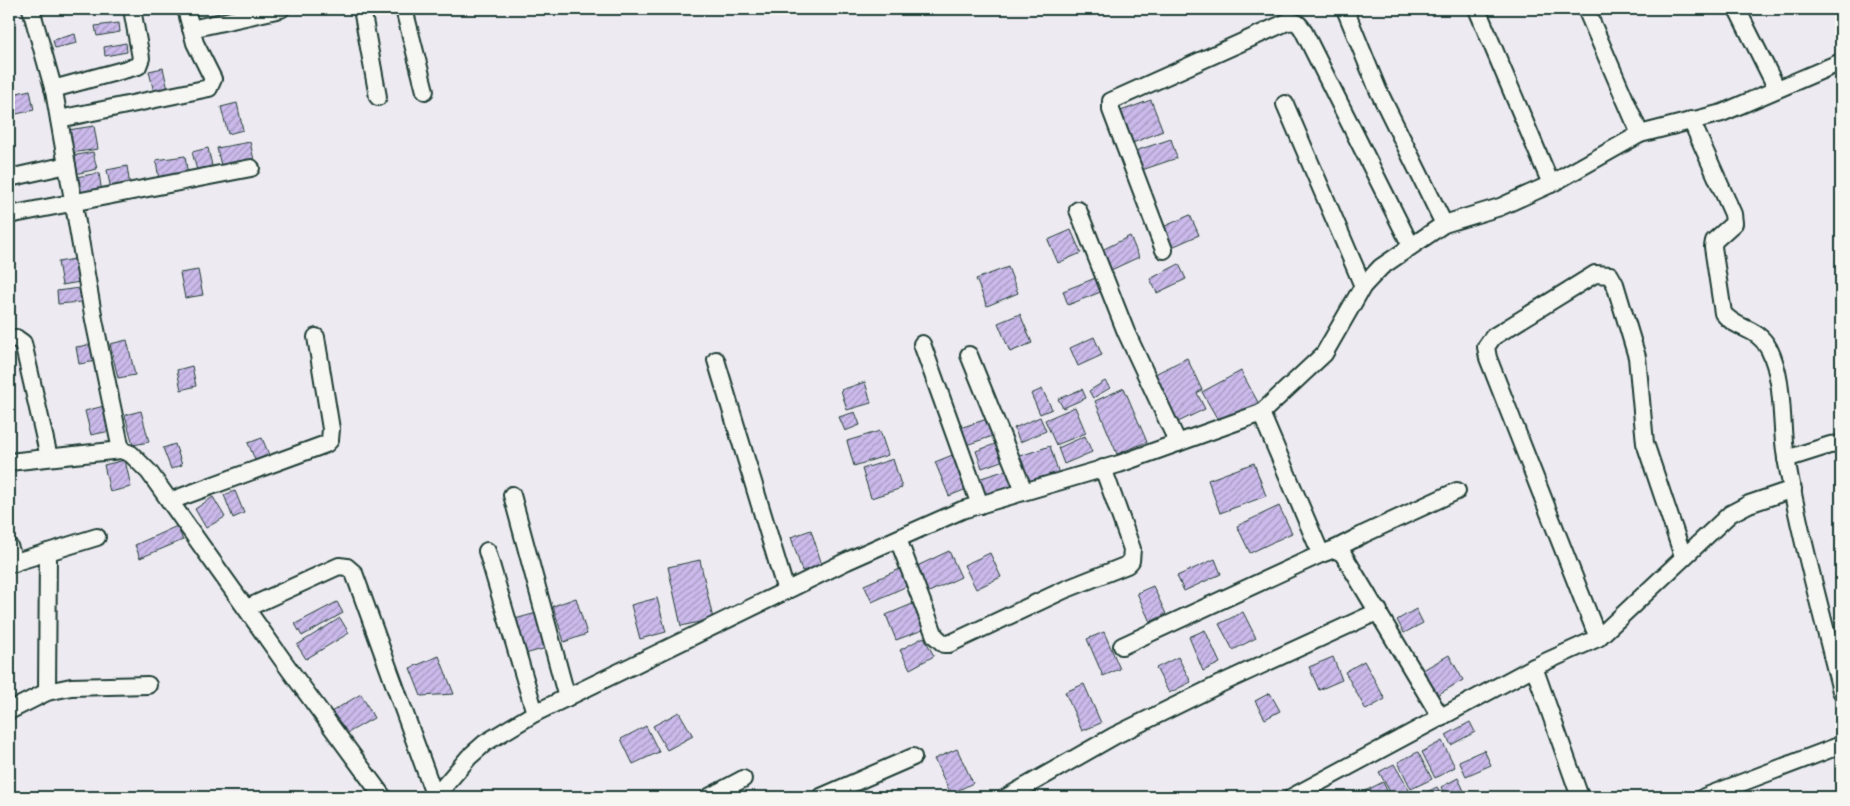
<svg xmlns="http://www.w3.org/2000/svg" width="1850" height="806" font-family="'Comic Neue',sans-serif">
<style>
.building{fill:url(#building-hatch);stroke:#1f3d34}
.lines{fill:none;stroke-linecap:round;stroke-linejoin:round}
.minor-casing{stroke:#1f3d34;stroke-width:20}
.minor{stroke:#f6f6f2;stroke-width:16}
</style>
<defs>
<pattern id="building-hatch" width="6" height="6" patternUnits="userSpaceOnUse" patternTransform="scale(1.25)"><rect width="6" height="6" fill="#cbbaeb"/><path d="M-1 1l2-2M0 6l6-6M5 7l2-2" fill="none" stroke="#a498bf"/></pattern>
</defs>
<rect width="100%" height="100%" fill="#edeaf1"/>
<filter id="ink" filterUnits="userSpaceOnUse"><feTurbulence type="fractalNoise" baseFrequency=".02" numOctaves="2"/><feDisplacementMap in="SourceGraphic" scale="10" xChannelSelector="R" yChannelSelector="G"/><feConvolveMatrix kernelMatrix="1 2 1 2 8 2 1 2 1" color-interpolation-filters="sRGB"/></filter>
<g filter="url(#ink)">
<g class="building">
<polygon points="110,9 126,9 126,12 111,14"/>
<polygon points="119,23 120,32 97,36 95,26"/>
<polygon points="75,34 77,43 55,48 53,40"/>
<polygon points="126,43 127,52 105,56 104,47"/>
<polygon points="163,68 169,94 155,97 149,71"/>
<polygon points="30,90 34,110 12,115 9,95"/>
<polygon points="1151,100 1163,131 1130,144 1118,112"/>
<polygon points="237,103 243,130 228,134 221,107"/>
<polygon points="94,126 98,149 71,153 68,130"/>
<polygon points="1171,139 1177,158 1139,171 1132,152"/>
<polygon points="250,142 254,160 221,166 217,148"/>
<polygon points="208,148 213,170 198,174 192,152"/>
<polygon points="93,152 97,169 75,174 72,156"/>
<polygon points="185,156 188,176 159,180 156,160"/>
<polygon points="127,166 130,186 111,190 107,170"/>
<polygon points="99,173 102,193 79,197 76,177"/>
<polygon points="1190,215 1199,235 1172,247 1163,227"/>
<polygon points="1071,230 1081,253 1058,263 1048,240"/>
<polygon points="1130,236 1139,257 1111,270 1102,250"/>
<polygon points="75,259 80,282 62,285 58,262"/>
<polygon points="1179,264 1186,279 1157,293 1150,279"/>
<polygon points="1008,267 1018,293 987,306 976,279"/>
<polygon points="198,270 203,295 185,298 180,273"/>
<polygon points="1098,277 1103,291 1068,305 1063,291"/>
<polygon points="79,288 81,302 58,304 57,291"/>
<polygon points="1020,314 1032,343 1010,352 998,323"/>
<polygon points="1094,337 1102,355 1078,366 1070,348"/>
<polygon points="127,340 135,375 118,378 110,344"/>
<polygon points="94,344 97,361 79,364 76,347"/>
<polygon points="1187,358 1202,390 1197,393 1205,409 1174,424 1151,376"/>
<polygon points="192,366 196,386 181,390 177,370"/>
<polygon points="1241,371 1260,406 1222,427 1202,392"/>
<polygon points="1105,381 1110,388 1093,398 1089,391"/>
<polygon points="865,382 871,403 847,410 841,390"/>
<polygon points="1124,388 1147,442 1117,454 1095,401"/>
<polygon points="1042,389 1052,409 1040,414 1031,394"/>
<polygon points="1082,389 1086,398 1063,408 1058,399"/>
<polygon points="104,406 110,431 91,435 85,411"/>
<polygon points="1075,407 1086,433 1056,445 1045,420"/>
<polygon points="141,411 149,442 133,445 125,415"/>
<polygon points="855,412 860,425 845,431 839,417"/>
<polygon points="993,417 999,434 966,445 960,428"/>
<polygon points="1040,417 1046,431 1020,442 1014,428"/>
<polygon points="880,431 888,455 854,466 847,441"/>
<polygon points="1085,436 1092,452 1064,464 1058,448"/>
<polygon points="262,438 270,457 256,462 248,443"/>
<polygon points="998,443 1004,460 982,468 976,451"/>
<polygon points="175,444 182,465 171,469 163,448"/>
<polygon points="1050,446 1059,474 1023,486 1014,458"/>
<polygon points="955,454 969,488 949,496 935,462"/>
<polygon points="893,459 902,488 871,498 862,469"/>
<polygon points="125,460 131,487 110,492 104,465"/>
<polygon points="1254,463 1266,496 1220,513 1208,480"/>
<polygon points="1013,468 1020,488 985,500 978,479"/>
<polygon points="235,491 244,513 233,518 224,495"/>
<polygon points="213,497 225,517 206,528 195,509"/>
<polygon points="1279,506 1292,533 1250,553 1237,526"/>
<polygon points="177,526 183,540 140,558 135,545"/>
<polygon points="811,530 822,565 802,571 791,537"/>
<polygon points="949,551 961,577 927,593 915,567"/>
<polygon points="990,553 1001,577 976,589 964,565"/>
<polygon points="1215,559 1221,574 1184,591 1177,576"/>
<polygon points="700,560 713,619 681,626 668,567"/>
<polygon points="900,569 907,586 872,602 864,585"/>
<polygon points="1153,586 1166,614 1150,622 1137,593"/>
<polygon points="576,598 587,634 564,642 553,606"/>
<polygon points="657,598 666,632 640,639 631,605"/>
<polygon points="337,602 343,613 302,636 295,624"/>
<polygon points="917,602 928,628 896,640 886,615"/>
<polygon points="1416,609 1423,623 1404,633 1397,620"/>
<polygon points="540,612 550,647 525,654 515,619"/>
<polygon points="1243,612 1256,638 1233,650 1219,624"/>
<polygon points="340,618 349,633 306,659 297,645"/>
<polygon points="1205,630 1220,663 1203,671 1189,637"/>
<polygon points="1104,632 1120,669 1103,676 1087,639"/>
<polygon points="924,637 934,656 910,669 900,650"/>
<polygon points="1449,655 1463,680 1437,695 1423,670"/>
<polygon points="439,656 454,694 421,696 410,668"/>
<polygon points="1178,657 1191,682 1169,693 1156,668"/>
<polygon points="1333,657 1342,680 1319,690 1309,667"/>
<polygon points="1364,661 1385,699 1366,710 1345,672"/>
<polygon points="1084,684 1101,723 1082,731 1065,692"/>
<polygon points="1270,693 1280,711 1265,719 1255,701"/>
<polygon points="361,694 374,718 344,735 331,712"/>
<polygon points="679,712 693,736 667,750 653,726"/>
<polygon points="1470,722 1475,732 1451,745 1446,735"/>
<polygon points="646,726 659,752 633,764 621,739"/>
<polygon points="1442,741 1455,767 1435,778 1422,752"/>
<polygon points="957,749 973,783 951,794 934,759"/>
<polygon points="1484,750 1491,765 1466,776 1459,761"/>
<polygon points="1418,752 1432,779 1411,789 1398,762"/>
<polygon points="1394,764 1409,790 1396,797 1393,797 1379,772"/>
<polygon points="1458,778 1466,795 1446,797 1441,787"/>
<polygon points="1383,782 1390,797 1368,797 1365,791"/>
<polygon points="1437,787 1443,797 1417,797"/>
</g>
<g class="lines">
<g class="minor-casing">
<g id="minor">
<polyline points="31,9 54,91 94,320 121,450"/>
<polyline points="362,9 378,97"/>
<polyline points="404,9 425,91"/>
<polyline points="1345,9 1378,90 1444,224"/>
<polyline points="1477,9 1551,184"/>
<polyline points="1586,9 1640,134"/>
<polyline points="1737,9 1777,89"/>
<polyline points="191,29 281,9"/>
<polyline points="53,89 138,66 141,58 132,9"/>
<polyline points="1285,104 1363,286"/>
<polyline points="59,119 209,88 213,79 195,43 186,9"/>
<path d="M1691,120l42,94 1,9 -20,18 -1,6 10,66c13,17 34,13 46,36 16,32 11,74 17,109 14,78 36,156 55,233"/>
<polyline points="9,178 67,165"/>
<polyline points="1078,210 1126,332 1178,443"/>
<polyline points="9,215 251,168"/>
<path d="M1164,250l-53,-140v-9l176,-79c8,-1 11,0 16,8l108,216"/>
<polyline points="9,339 16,338 23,343 49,457"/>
<polyline points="922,344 980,505"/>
<polyline points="969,355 1024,491"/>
<polyline points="716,360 786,591"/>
<polyline points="1261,413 1321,554 1335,549 1343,554 1441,718"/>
<polyline points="1786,459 1830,445 1841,444"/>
<polyline points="9,462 121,450 131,454 149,472 289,669 383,797"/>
<polyline points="512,495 567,698"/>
<polyline points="170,501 326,444 330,440 331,429 316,337"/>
<polyline points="898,539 935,636 944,644 949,644 1064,590 1127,565 1131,561 1132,549 1103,468"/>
<polyline points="9,546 15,563"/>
<polyline points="1335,549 1364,534 1457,491"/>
<polyline points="487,551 535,713"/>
<polyline points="9,564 97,537"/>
<polyline points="247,608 339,566 347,567 354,573 435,797"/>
<polyline points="1598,638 1488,358 1486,347 1493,337 1595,274 1610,275 1615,284 1637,357 1645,443 1683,556"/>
<polyline points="1122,646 1321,554"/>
<polyline points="1534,667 1580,797"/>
<polyline points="47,692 48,552"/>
<polyline points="9,711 47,692 71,687 148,685"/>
<polyline points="435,797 469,757 485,743 535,713 847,561 962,510 1119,464 1261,413 1324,354 1363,286 1381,267 1444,224 1500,207 1551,184 1640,134 1722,113 1841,62"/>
<polyline points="709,797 743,779"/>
<polyline points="821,797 913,757"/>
<polyline points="1007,797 1114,736 1220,684 1379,611"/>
<polyline points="1292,797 1534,667 1598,638 1730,514 1749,504 1793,489"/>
<polyline points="1704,797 1841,745"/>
</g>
</g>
<use href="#minor" class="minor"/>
</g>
</g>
<rect width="1850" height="806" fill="none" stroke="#f6f6f2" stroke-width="30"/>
<rect x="15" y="15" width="1820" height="776" fill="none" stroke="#1f3d34" stroke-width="2" filter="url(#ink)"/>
</svg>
